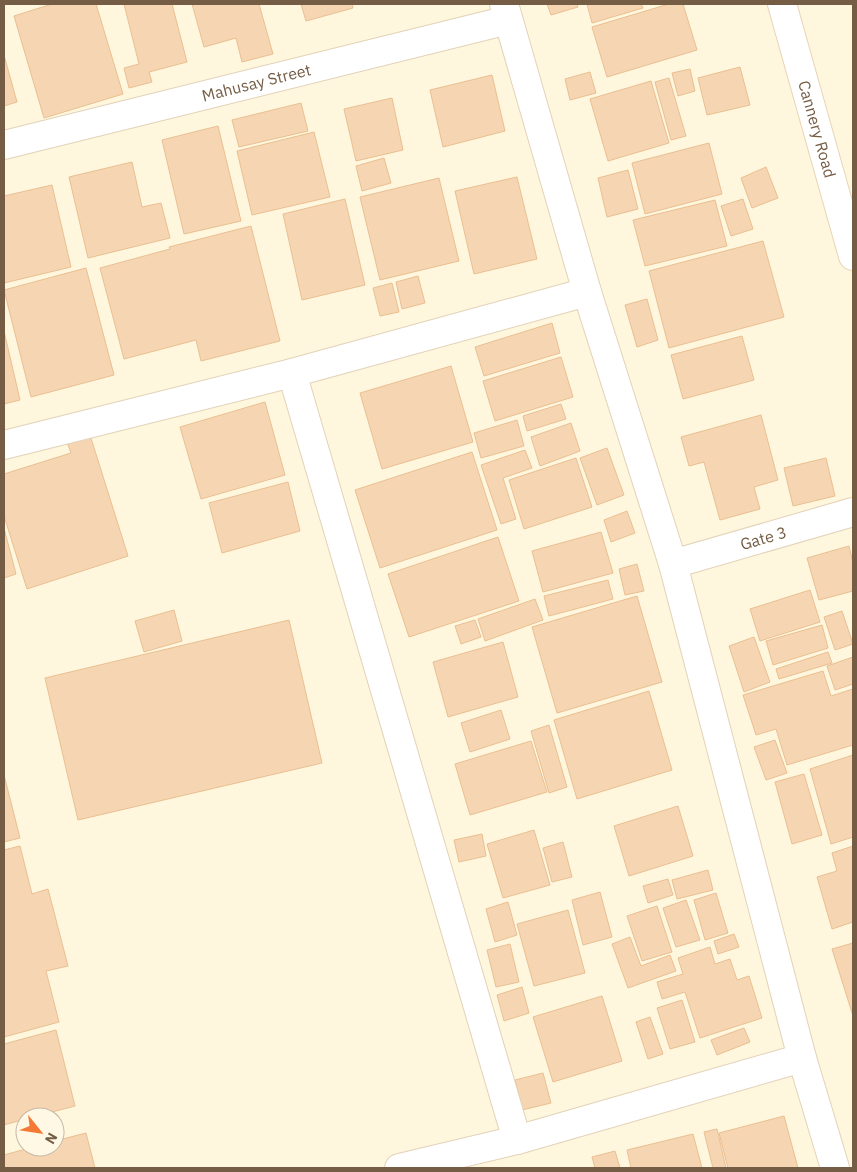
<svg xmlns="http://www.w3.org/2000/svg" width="857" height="1172" font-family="'IBM Plex Sans',sans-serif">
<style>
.building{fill:#f6d6b2;stroke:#eabf91}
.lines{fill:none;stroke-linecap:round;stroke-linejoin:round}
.minor-casing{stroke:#e2d2b8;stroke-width:30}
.secondary-casing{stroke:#e8d4b6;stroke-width:30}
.minor{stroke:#fff;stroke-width:28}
.secondary{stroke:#fff;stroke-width:28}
.labels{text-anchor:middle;stroke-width:4;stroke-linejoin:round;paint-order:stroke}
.street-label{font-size:16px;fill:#755c44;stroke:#fff8e5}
</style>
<rect width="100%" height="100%" fill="#fef6dd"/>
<g class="building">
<polygon points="52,4 96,4 123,94 44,118 14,16"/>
<polygon points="124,4 172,4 187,62 149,72 152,82 129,88 124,68 139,64"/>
<polygon points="192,4 259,4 273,54 242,62 236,38 204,47"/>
<polygon points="301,4 352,4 353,8 306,21"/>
<polygon points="547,4 577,4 578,7 551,15"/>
<polygon points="587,4 641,4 643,8 592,23"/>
<polygon points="669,4 683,4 697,50 607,77 592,27"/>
<polygon points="4,55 17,102 4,106"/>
<polygon points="740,67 750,105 707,115 698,78"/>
<polygon points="690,69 695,91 678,96 672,73"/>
<polygon points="590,72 596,93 570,100 565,79"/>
<polygon points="492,75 505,131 443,147 430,90"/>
<polygon points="669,78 686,136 671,140 655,82"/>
<polygon points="651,81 669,143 608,161 590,99"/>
<polygon points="392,98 403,150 356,161 344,109"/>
<polygon points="301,103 308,131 239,147 232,120"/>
<polygon points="218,126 241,221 184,234 162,140"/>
<polygon points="314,132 330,197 252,215 237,151"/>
<polygon points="709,143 722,194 645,214 632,163"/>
<polygon points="384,158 391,183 362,191 356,166"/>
<polygon points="132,162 142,207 161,203 170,238 88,258 69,177"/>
<polygon points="766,167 778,198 752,208 741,178"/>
<polygon points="628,170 638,209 607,217 598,178"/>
<polygon points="517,177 537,259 474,274 455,191"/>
<polygon points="439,178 459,261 380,280 360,197"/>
<polygon points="52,185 71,267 4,283 4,196"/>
<polygon points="345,199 365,285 302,300 283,214"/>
<polygon points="743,199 753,229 731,236 721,206"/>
<polygon points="715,200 727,246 645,266 633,220"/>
<polygon points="251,226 280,341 201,361 196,340 124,359 100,268 170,249 169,247"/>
<polygon points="763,241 784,317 669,348 649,271"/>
<polygon points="86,268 114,375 31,397 4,290"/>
<polygon points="418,276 425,303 402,309 396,282"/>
<polygon points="392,283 399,312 380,316 373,288"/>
<polygon points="647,299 658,340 637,347 625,305"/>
<polygon points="552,323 560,353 484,376 475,347"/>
<polygon points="4,331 20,400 4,404"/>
<polygon points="742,336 754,380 683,399 671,355"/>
<polygon points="561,357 573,397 495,421 483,381"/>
<polygon points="451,366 473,442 382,469 360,393"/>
<polygon points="265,402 285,475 201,499 180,427"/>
<polygon points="561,404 566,419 527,431 523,416"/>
<polygon points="761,415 778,480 754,487 760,509 720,520 704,462 689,466 681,437"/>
<polygon points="517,420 524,446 481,458 474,433"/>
<polygon points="571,423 580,451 540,466 531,437"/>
<polygon points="90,435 128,556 27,589 4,516 4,474 71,453 67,442"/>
<polygon points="607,448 624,495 597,505 580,458"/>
<polygon points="525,450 532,468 503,478 516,519 501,524 481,465"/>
<polygon points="472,452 497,530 380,568 355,490"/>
<polygon points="576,458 592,507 524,529 509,480"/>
<polygon points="826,458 835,496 793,506 784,468"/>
<polygon points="288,482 300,531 222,553 209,503"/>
<polygon points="627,511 635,533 611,542 604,520"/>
<polygon points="4,528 16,574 4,578"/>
<polygon points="601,532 613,573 543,592 532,551"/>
<polygon points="498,537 519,601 409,637 388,574"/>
<polygon points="849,546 853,563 853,591 819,600 807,558"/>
<polygon points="637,564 644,591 625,595 619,569"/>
<polygon points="608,580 613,599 549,616 544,596"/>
<polygon points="810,590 820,622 760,641 750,609"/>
<polygon points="637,596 662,682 557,713 532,627"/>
<polygon points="535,599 543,620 485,641 478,619"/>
<polygon points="174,610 182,641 144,652 135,621"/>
<polygon points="842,611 853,644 835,650 824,617"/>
<polygon points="289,620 322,763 78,820 45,678"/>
<polygon points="475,620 481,637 461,644 455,626"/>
<polygon points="822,625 828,648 773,665 766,641"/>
<polygon points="754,637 770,682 744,692 729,646"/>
<polygon points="503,642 518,697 448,717 433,662"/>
<polygon points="828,652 832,663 779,679 776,669"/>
<polygon points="853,657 853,684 835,690 827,666"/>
<polygon points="823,671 831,696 853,689 853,745 787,765 776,729 756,735 743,695"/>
<polygon points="649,691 672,770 577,799 554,720"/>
<polygon points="501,710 510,739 470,752 461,723"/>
<polygon points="549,725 567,787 549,793 531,731"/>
<polygon points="775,740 787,773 766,780 754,747"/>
<polygon points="531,741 547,792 470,815 455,764"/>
<polygon points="853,755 853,837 831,844 810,769"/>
<polygon points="804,774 822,835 792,844 775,782"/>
<polygon points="4,775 20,838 4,842"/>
<polygon points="678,806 693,856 629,876 614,826"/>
<polygon points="534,830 550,885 503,898 487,844"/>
<polygon points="482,834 486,856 459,862 454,840"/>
<polygon points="563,842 572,877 552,882 543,848"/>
<polygon points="20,846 32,894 48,889 68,966 46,971 59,1022 4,1037 4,850"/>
<polygon points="853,846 853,922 832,929 817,877 837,871 832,853"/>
<polygon points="708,870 713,890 677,899 672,880"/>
<polygon points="668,879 673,895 648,903 643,886"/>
<polygon points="600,892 612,937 583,945 572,900"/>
<polygon points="716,893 728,933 705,940 694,900"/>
<polygon points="686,900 700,940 676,947 663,908"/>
<polygon points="508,902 517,935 495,942 486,909"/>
<polygon points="657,906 672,952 642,961 627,916"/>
<polygon points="568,910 585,973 534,986 517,924"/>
<polygon points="734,934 739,947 718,954 714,941"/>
<polygon points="630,937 641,966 670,955 676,971 628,988 612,944"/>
<polygon points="853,943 853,1016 832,949"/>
<polygon points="510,944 519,982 496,987 487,950"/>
<polygon points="710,947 715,964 730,959 737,980 749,976 762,1018 700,1038 685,992 662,999 657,982 683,974 678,958"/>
<polygon points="522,987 529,1013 504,1021 497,995"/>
<polygon points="602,996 622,1061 553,1082 533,1017"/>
<polygon points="682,1000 695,1042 670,1049 657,1008"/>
<polygon points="650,1017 663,1054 648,1059 636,1022"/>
<polygon points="744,1028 750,1042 717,1055 711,1040"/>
<polygon points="56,1030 75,1106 33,1117 25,1117 25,1119 4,1125 4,1044"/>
<polygon points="543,1073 551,1103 522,1110 515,1080"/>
<polygon points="784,1116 798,1168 728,1168 719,1133"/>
<polygon points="717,1129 726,1168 713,1168 704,1132"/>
<polygon points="86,1133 95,1168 4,1168 4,1155 33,1147 55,1147 55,1141"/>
<polygon points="693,1134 702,1168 631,1168 627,1150"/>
<polygon points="615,1151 620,1168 595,1168 592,1157"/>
</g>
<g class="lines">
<g class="minor-casing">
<g id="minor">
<polyline points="504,4 587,292 673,564 802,1058 835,1168"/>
<path id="s1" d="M4,145l504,-125"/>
<polyline points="292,373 517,1140"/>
<polyline points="4,445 292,373 587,292"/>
<path id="s2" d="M673,564l180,-52"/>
<polyline points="399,1168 517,1140 802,1058"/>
</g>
</g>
<g class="secondary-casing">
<g id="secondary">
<path id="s3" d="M782,4l71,252"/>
</g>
</g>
<use href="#minor" class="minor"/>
<use href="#secondary" class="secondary"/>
</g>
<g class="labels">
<g class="street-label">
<text dy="6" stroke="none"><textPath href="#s1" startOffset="260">Mahusay Street</textPath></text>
<text dy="6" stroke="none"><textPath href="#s3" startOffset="130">Cannery Road</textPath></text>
<text dy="6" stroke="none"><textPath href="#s2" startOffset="94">Gate 3</textPath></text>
</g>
</g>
<rect width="857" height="1172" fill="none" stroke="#755c44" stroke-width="10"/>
<g transform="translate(40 1132) rotate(120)"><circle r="24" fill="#fff8e5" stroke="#c8baa5"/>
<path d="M0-4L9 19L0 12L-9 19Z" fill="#f47936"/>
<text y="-8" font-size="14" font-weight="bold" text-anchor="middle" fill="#755c44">N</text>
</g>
</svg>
